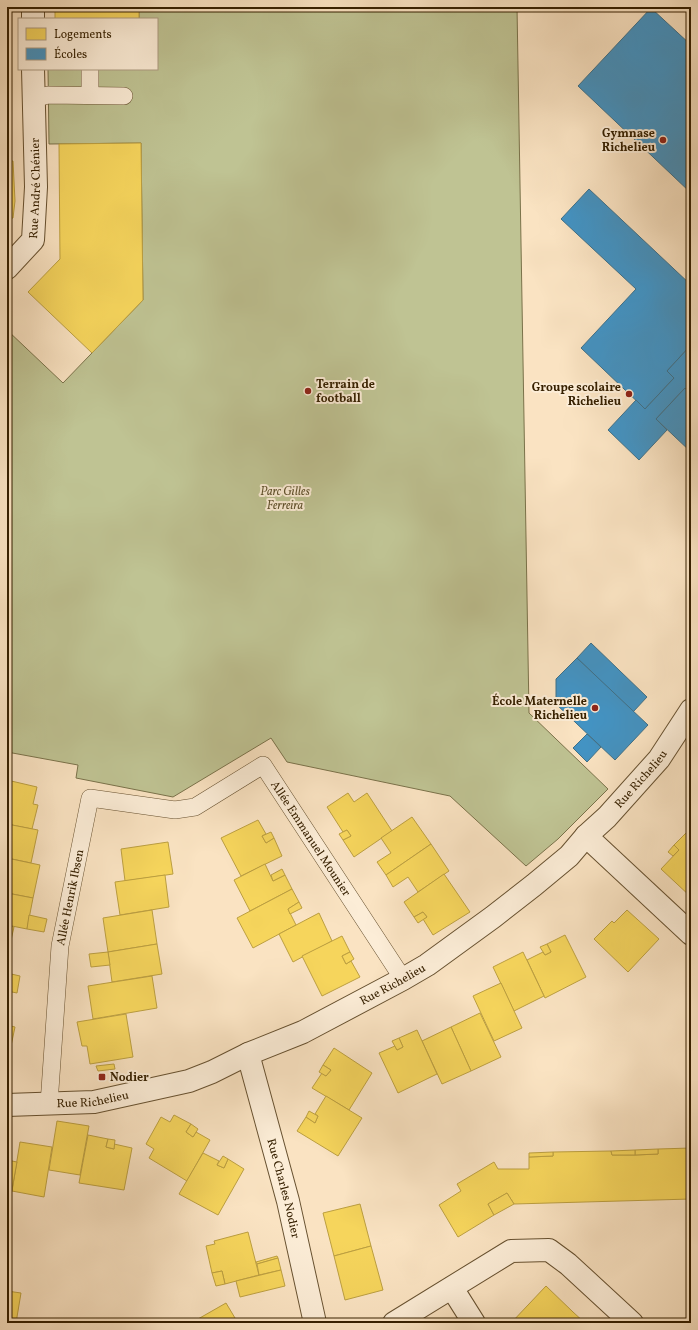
<svg xmlns="http://www.w3.org/2000/svg" width="698" height="1330" font-family="Vollkorn,serif">
<style>
.green{fill:#bfc393;stroke:#7a724a}
.homes{fill:#f6d55c;stroke:#bc9f40}
.schools{fill:#4393c3;stroke:#3f7088}
.lines{fill:none;stroke-linecap:round;stroke-linejoin:round}
.lane-casing{stroke:#675130;stroke-width:18}
.street-casing{stroke:#675130;stroke-width:24}
.lane{stroke:#fcedd7;stroke-width:17}
.street{stroke:#fcedd7;stroke-width:22}
.poi-dot{fill:#8f2418;stroke:#fcedd7;stroke-width:1.5}
.labels{text-anchor:middle;stroke-width:4;stroke-linejoin:round;paint-order:stroke}
.poi-label{font-size:12px;font-weight:bold;fill:#362000;stroke:#fcedd7;text-anchor:end}
.street-label{font-size:12px;fill:#362000;stroke:#fcedd7}
.park-label{font-size:12px;font-style:italic;fill:#5f512c;stroke:#fcedd7}
</style>
<rect width="100%" height="100%" fill="#fae3c2"/>
<filter id="stains"><feTurbulence type="fractalNoise" baseFrequency=".005" numOctaves="4"/><feColorMatrix values="0 0 0 0 .2 0 0 0 0 .09 0 0 0 0 .02 0 0 0 .5 -.17"/></filter>
<radialGradient id="worn" r=".72"><stop offset=".6" stop-color="#630" stop-opacity="0"/><stop offset="1" stop-color="#630" stop-opacity=".3"/></radialGradient>
<polygon class="green" points="139,7 517,7 529,713 608,789 558,839 526,866 450,796 287,762 271,738 173,797 76,778 78,765 7,752 7,330 63,383 143,300 141,143 49,144 48,69 157,69 157,19 139,19"/>
<g class="homes">
<polygon points="7,7 10,7 11,41 7,41"/>
<rect x="55" y="7" width="84" height="12"/>
<polygon points="141,143 143,300 92,353 28,292 60,259 59,144"/>
<polygon points="7,161 13,161 15,201 13,218 7,219"/>
<polygon points="7,780 37,787 33,804 38,805 32,829 7,824"/>
<polygon points="348,793 354,802 367,793 392,831 354,857 343,840 351,836 347,830 343,832 327,807"/>
<polygon points="412,817 431,844 386,875 377,862 391,853 381,838"/>
<polygon points="258,820 266,834 262,836 266,843 274,838 282,856 241,876 221,838"/>
<polygon points="7,824 38,830 31,863 7,858"/>
<polygon points="347,830 351,836 343,840 339,834"/>
<polygon points="271,832 274,838 266,843 262,836"/>
<polygon points="687,832 691,836 691,897 661,869 679,850 674,845"/>
<polygon points="168,842 173,874 125,881 121,849"/>
<polygon points="431,844 449,871 418,892 408,877 393,887 386,875"/>
<polygon points="674,845 679,850 673,856 668,852"/>
<polygon points="7,858 40,865 33,898 7,893"/>
<polygon points="265,864 273,881 285,875 292,889 250,911 234,880"/>
<polygon points="282,869 285,875 273,881 271,875"/>
<polygon points="444,874 470,912 433,935 423,919 427,917 423,912 414,917 404,902"/>
<polygon points="165,875 169,907 120,915 115,882"/>
<polygon points="292,889 299,902 288,909 296,925 253,948 237,918"/>
<polygon points="7,893 33,898 27,929 7,925"/>
<polygon points="299,902 302,908 290,914 288,909"/>
<polygon points="152,910 157,944 108,952 103,918"/>
<polygon points="627,910 659,939 628,972 594,939 612,921 614,923"/>
<polygon points="423,912 427,917 418,923 414,917"/>
<polygon points="319,913 332,941 293,962 279,934"/>
<polygon points="29,915 47,919 44,932 27,929"/>
<polygon points="7,925 14,927 7,958"/>
<polygon points="565,935 586,977 545,998 527,960 543,952 545,955 551,952 547,944"/>
<polygon points="342,936 350,952 342,956 346,964 351,961 360,977 322,996 302,956"/>
<polygon points="157,944 162,974 112,982 108,952"/>
<polygon points="547,944 551,952 545,955 540,947"/>
<polygon points="108,952 110,965 91,967 89,954"/>
<polygon points="350,952 354,959 346,964 342,956"/>
<polygon points="523,952 544,996 514,1011 493,967"/>
<polygon points="7,973 20,976 17,993 7,991"/>
<polygon points="152,976 157,1008 93,1019 88,986"/>
<polygon points="501,983 522,1028 494,1041 473,996"/>
<polygon points="480,1013 501,1057 471,1071 451,1027"/>
<polygon points="126,1014 133,1057 90,1064 87,1046 82,1046 77,1022"/>
<polygon points="7,1025 15,1027 11,1046 8,1045 7,1050"/>
<polygon points="451,1027 471,1071 442,1084 422,1041"/>
<polygon points="417,1030 437,1074 398,1093 379,1053 395,1046 397,1050 403,1047 399,1038"/>
<polygon points="399,1038 403,1047 397,1050 392,1041"/>
<polygon points="334,1048 372,1073 349,1110 312,1088 322,1073 326,1076 331,1070 323,1065"/>
<polygon points="114,1064 115,1069 98,1071 96,1066"/>
<polygon points="323,1065 331,1070 326,1076 319,1072"/>
<polygon points="326,1096 362,1118 338,1156 297,1131 306,1117 315,1123 318,1116 315,1114"/>
<polygon points="309,1111 318,1116 315,1123 306,1117"/>
<polygon points="174,1115 191,1124 186,1132 193,1137 196,1132 210,1140 187,1181 149,1158 154,1149 146,1144 161,1117 170,1122"/>
<polygon points="57,1121 89,1126 80,1175 49,1170"/>
<polygon points="191,1124 198,1129 193,1137 186,1132"/>
<polygon points="88,1135 108,1139 106,1147 114,1149 114,1144 132,1148 124,1190 79,1183"/>
<polygon points="108,1139 115,1140 114,1149 106,1147"/>
<polygon points="20,1142 52,1147 44,1197 12,1191"/>
<polygon points="691,1148 691,1199 514,1204 507,1193 488,1204 494,1215 458,1237 439,1205 461,1191 457,1184 494,1162 498,1169 529,1169 529,1157 553,1156 553,1152 611,1151 612,1155 635,1155 658,1154 658,1149"/>
<polygon points="658,1149 658,1154 635,1155 635,1150"/>
<polygon points="635,1150 635,1155 612,1155 611,1151"/>
<polygon points="553,1152 553,1156 529,1157 529,1153"/>
<polygon points="203,1153 219,1161 217,1165 224,1168 228,1159 244,1169 218,1215 179,1194"/>
<polygon points="223,1156 228,1159 224,1168 217,1165"/>
<polygon points="7,1160 17,1162 7,1217"/>
<polygon points="507,1193 514,1204 494,1215 488,1204"/>
<polygon points="360,1204 371,1246 334,1256 323,1213"/>
<polygon points="248,1232 259,1275 225,1284 222,1271 212,1273 206,1246 215,1244 214,1241"/>
<polygon points="371,1246 383,1290 345,1300 334,1256"/>
<polygon points="277,1256 278,1258 257,1264 256,1262"/>
<polygon points="278,1258 281,1270 259,1275 257,1264"/>
<polygon points="281,1270 285,1286 240,1297 236,1281"/>
<polygon points="222,1271 225,1284 216,1286 212,1273"/>
<polygon points="546,1286 573,1312 585,1323 511,1323"/>
<polygon points="7,1291 21,1293 16,1323 7,1323"/>
<polygon points="226,1303 238,1323 200,1323 198,1319"/>
</g>
<g class="schools">
<polygon points="651,8 691,45 691,193 578,86"/>
<polygon points="589,189 691,285 691,345 667,371 674,378 645,409 581,348 636,289 561,219"/>
<polygon points="691,345 691,394 685,388 656,419 667,430 639,460 608,430 636,400 645,409 674,378 667,371"/>
<polygon points="685,388 691,394 691,452 656,419"/>
<polygon points="591,643 647,697 633,712 577,658"/>
<polygon points="577,658 648,725 615,760 556,704 556,679"/>
<polygon points="587,734 601,747 587,762 573,748"/>
</g>
<g class="lines">
<g class="lane-casing">
<g id="lane">
<polyline points="90,95 90,69"/>
<polyline points="33,99 48,95 124,96"/>
<path id="s1" d="M49,1104l11,-158 30,-148 85,12 20,-3 68,-42 140,214"/>
</g>
</g>
<g class="street-casing">
<g id="street">
<polyline points="33,7 33,19"/>
<path id="s2" d="M7,268l26,-28 3,-53 -3,-118"/>
<polyline points="586,836 691,934"/>
<path id="s3" d="M248,1054l40,147 27,122"/>
<path id="s4" d="M7,1105l87,-3 95,-21 23,-9 36,-18 55,-22 100,-53 24,-14 66,-48 41,-32 35,-29 17,-20 21,-19 52,-58 32,-49"/>
<polyline points="452,1288 474,1323"/>
<polyline points="394,1323 511,1251 549,1250 568,1264 632,1323"/>
</g>
</g>
<use href="#lane" class="lane"/>
<use href="#street" class="street"/>
</g>
<g class="poi-dot">
<circle cx="663" cy="140" r="4"/>
<circle cx="308" cy="391" r="4"/>
<circle cx="629" cy="394" r="4"/>
<circle cx="595" cy="708" r="4"/>
<rect x="98" y="1073" width="8" height="8" rx="2"/>
</g>
<g class="labels">
<g class="poi-label">
<text x="655" y="137">Gymnase<tspan x="655" dy="14">Richelieu</tspan></text>
<text x="316" y="388" text-anchor="start">Terrain de<tspan x="316" dy="14">football</tspan></text>
<text x="621" y="391">Groupe scolaire<tspan x="621" dy="14">Richelieu</tspan></text>
<text x="587" y="705">École Maternelle<tspan x="587" dy="14">Richelieu</tspan></text>
<text x="110" y="1081" text-anchor="start">Nodier</text>
</g>
<g class="street-label">
<text dy="4" stroke="none"><textPath href="#s2" startOffset="90">Rue André Chénier</textPath></text>
<text dy="4" stroke="none"><textPath href="#s4" startOffset="734">Rue Richelieu</textPath></text>
<text dy="4" stroke="none"><textPath href="#s1" startOffset="583">Allée Emmanuel Mounier</textPath></text>
<text dy="4" stroke="none"><textPath href="#s1" startOffset="208">Allée Henrik Ibsen</textPath></text>
<text dy="4" stroke="none"><textPath href="#s4" startOffset="410">Rue Richelieu</textPath></text>
<text dy="4" stroke="none"><textPath href="#s4" startOffset="86">Rue Richelieu</textPath></text>
<text dy="4" stroke="none"><textPath href="#s3" startOffset="139">Rue Charles Nodier</textPath></text>
</g>
<g class="park-label">
<text x="285" y="495">Parc Gilles<tspan x="285" dy="14">Ferreira</tspan></text>
</g>
</g>
<rect width="698" height="1330" fill="none" stroke="#fae3c2" stroke-width="24"/>
<rect x="8" y="8" width="682" height="1314" fill="none" stroke="#362000" stroke-width="2"/>
<rect x="12" y="12" width="674" height="1306" fill="none" stroke="#362000"/>
<rect x="18" y="18" width="140" height="52" fill="#fcedd7" stroke="#ad9b81"/>
<rect x="26" y="28" width="20" height="12" fill="#f6d55c" stroke="#ad9b81"/>
<text x="54" y="38" font-size="12" fill="#362000">Logements</text>
<rect x="26" y="48" width="20" height="12" fill="#4393c3" stroke="#ad9b81"/>
<text x="54" y="58" font-size="12" fill="#362000">Écoles</text>
<rect width="100%" height="100%" filter="url(#stains)"/>
<rect width="100%" height="100%" fill="url(#worn)"/>
</svg>
